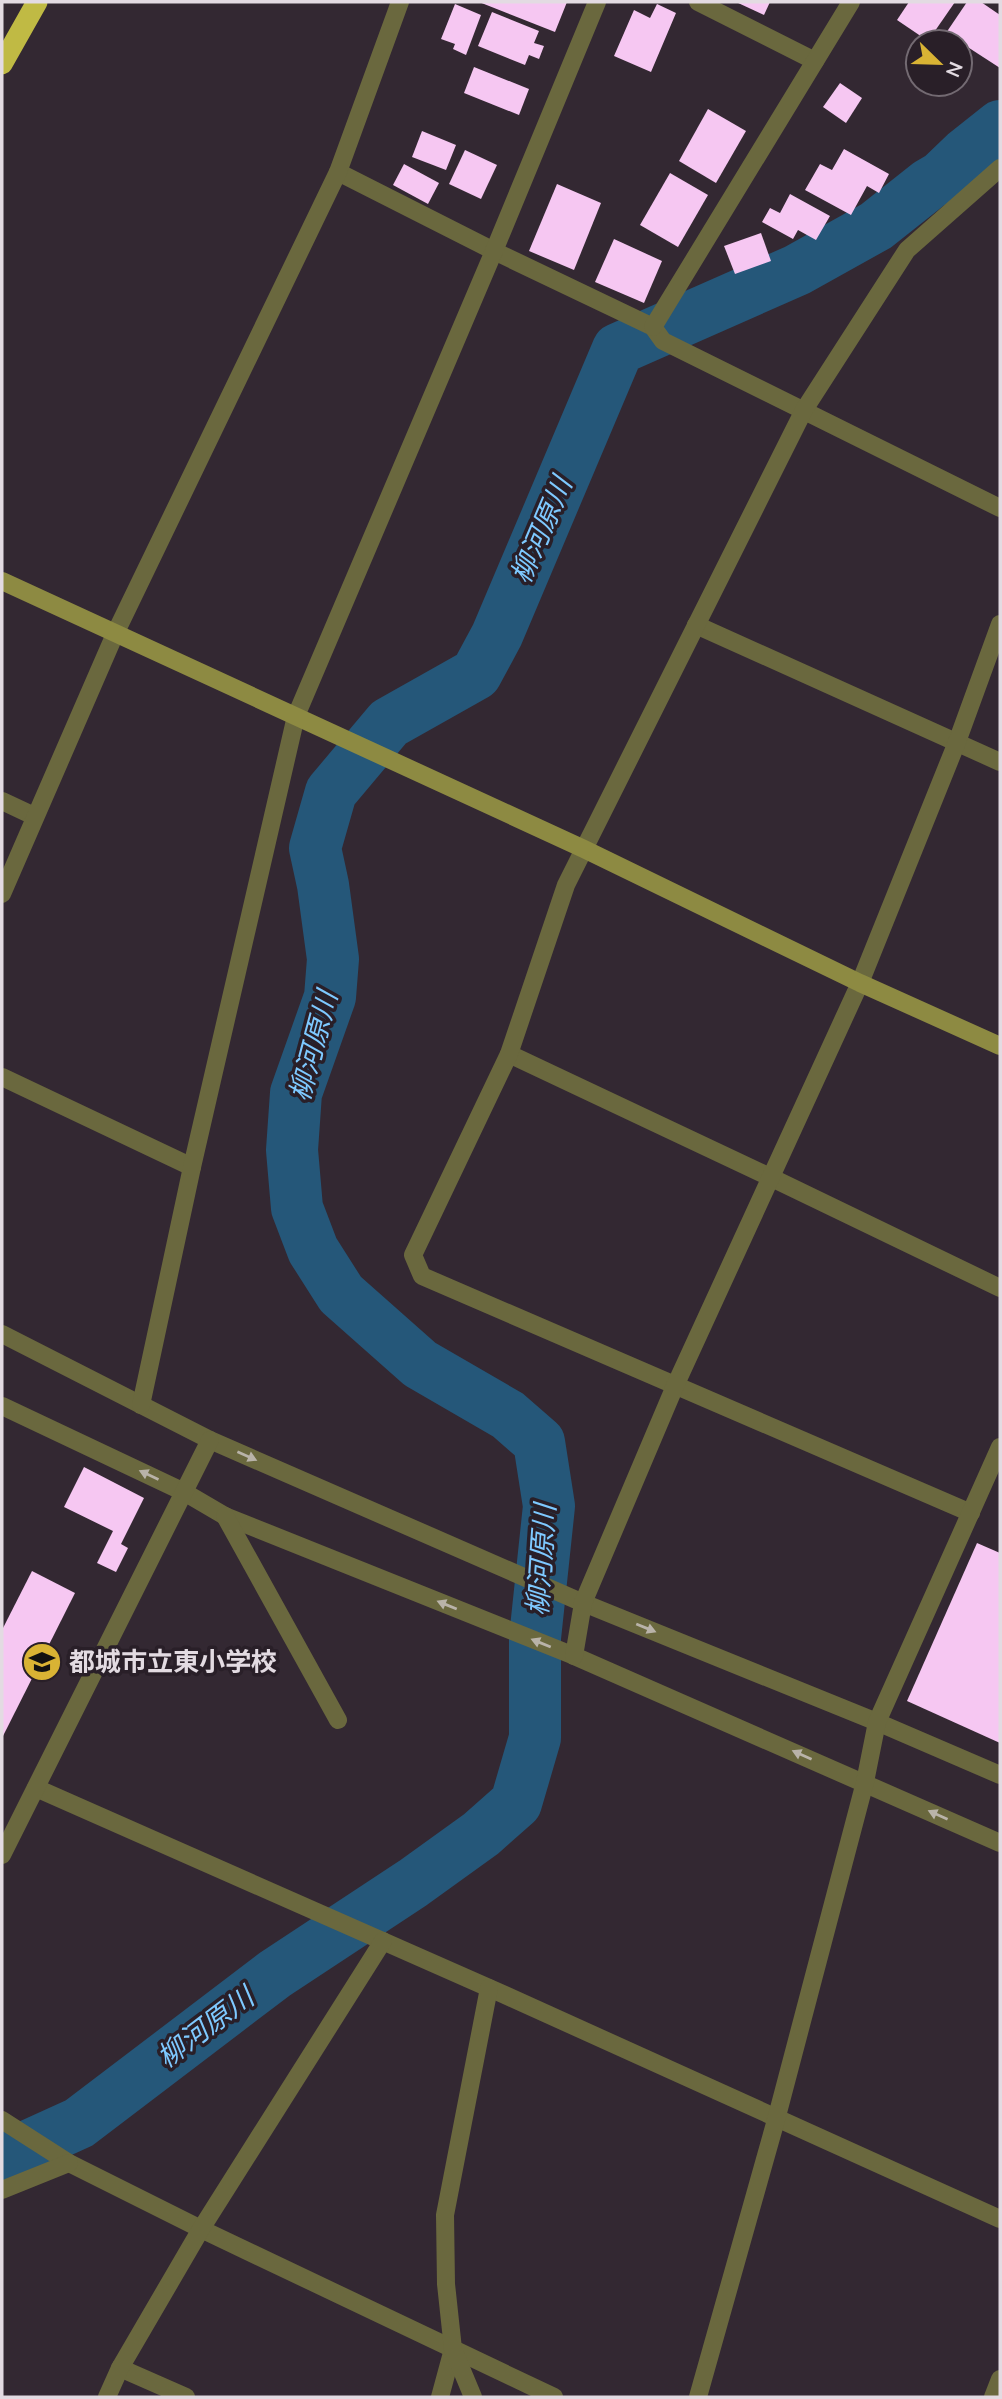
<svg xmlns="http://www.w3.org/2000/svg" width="1002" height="2399" font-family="Mulish,'Noto Sans JP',sans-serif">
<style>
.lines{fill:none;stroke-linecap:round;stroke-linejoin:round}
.river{stroke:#255779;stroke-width:52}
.building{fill:#f6c7f2}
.street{stroke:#6a683e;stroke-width:18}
.secondary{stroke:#8d8a42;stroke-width:18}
.highway{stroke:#c0ba44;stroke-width:21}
.oneway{fill:#b9b3a9}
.labels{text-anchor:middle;stroke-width:7;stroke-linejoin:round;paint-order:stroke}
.poi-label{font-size:26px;font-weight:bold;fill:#e3dbe2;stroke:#291f28;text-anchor:start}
.water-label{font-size:28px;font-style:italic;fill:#7ec9ff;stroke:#291f28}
</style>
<rect width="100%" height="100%" fill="#332832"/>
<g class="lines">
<polyline class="river" points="2,2158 79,2123 275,1974 413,1883 481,1834 516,1803 535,1738 535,1638 549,1506 539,1442 508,1415 420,1364 341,1294 313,1250 297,1208 292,1150 296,1093 330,997 333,959 323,885 315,848 331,792 389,723 476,674 497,635 618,349 797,270 876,226 929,184 941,177 966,153 1000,126"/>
</g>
<g class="building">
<polygon points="479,2 567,2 555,32"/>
<polygon points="736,2 770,2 764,15"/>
<polygon points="909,2 955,2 928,41 897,20"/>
<polygon points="967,2 981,2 1000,15 1000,68 946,33"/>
<polygon points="455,4 481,15 466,55 453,49 455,44 441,39"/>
<polygon points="657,4 676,13 651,72 614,56 634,10 650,18"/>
<polygon points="492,12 539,31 534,43 544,46 539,59 529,55 525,65 478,46"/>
<polygon points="474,67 529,89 519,115 464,93"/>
<polygon points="840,83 862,98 846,123 823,107"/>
<polygon points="708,109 746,131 716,183 679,161"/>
<polygon points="422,131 456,145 446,170 412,157"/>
<polygon points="844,149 889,174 879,193 867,186 851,215 805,190 820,164 832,170"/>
<polygon points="465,150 497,165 481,199 449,184"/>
<polygon points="404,164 439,183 428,204 393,185"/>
<polygon points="670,173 708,195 678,247 640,225"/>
<polygon points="557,184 601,203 574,270 529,251"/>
<polygon points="790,194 830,216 816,240 798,230 793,239 762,222 770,208 780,213"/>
<polygon points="761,233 771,261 735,274 724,246"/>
<polygon points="614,239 662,261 644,303 595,282"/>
<polygon points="84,1467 144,1498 121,1544 128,1548 116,1572 97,1563 113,1531 64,1507"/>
<polygon points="977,1543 1000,1553 1000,1743 907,1701"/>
<polygon points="32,1571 75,1593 2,1738 2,1630"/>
</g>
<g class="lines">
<g class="street">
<polyline points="698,2 815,61"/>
<polyline points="338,172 494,251 653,327 663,341 1000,508"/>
<polyline points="653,327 851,2"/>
<polyline points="696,625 1000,762"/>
<polyline points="2,801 34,816"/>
<polyline points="2,894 115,634 338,172 400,2"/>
<polyline points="509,1054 772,1178 1000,1288"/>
<polyline points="2,1077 192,1167"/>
<polyline points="2,1334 210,1440 581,1602 877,1722 1000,1775"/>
<polyline points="141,1405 192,1167 296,716 494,251 597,2"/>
<polyline points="2,1406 184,1492 225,1516 572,1655 1000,1843"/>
<polyline points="971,1513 422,1276 413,1255 509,1054 566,885 804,410 907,250 1000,168"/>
<polyline points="225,1516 338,1720"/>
<polyline points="574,1656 583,1603 675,1386 860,983 957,742 1000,624"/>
<polyline points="36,1788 505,1995 1000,2219"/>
<polyline points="2,1855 210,1440"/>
<polyline points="2,2120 69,2163 201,2229 554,2397"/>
<polyline points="2,2190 69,2163"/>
<polyline points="120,2368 186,2397"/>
<polyline points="107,2397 120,2368 201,2229 383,1941"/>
<polyline points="440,2397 453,2349"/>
<polyline points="473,2397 453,2349 446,2284 445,2215 489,1988"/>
<polyline points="698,2397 776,2120 865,1782 877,1722 1000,1447"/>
<polyline points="993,2397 1000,2379"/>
</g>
<polyline class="secondary" points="2,581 584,849 860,983 1000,1046"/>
<polyline class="highway" points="2,64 37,2"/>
</g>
<defs><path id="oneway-solid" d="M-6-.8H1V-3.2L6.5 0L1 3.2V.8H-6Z" transform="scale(1.75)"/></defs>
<g class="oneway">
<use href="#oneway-solid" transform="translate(247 1456) rotate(24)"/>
<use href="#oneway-solid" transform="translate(149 1475) rotate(-155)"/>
<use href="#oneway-solid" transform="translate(447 1605) rotate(-158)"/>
<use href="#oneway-solid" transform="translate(646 1628) rotate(22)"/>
<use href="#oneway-solid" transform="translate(541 1643) rotate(-158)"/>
<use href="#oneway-solid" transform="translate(802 1755) rotate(-156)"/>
<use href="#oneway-solid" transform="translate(938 1815) rotate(-156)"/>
</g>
<defs>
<g id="school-disc" transform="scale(2.0125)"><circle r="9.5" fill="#d9b334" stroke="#291f28"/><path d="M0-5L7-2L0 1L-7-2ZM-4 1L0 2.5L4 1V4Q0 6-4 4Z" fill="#111"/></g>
</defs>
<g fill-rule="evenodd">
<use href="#school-disc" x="42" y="1662"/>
</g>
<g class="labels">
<g class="poi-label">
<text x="69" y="1671">都城市立東小学校</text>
</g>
<g class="water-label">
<text transform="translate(541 530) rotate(-67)" y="10">柳河原川</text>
<text transform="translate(313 1046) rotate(-75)" y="10">柳河原川</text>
<text transform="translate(541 1560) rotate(-86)" y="10">柳河原川</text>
<text transform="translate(205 2027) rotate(-37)" y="10">柳河原川</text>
</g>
</g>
<rect width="1002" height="2399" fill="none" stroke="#e3dbe2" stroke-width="7"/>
<g transform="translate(939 63) rotate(113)"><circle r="33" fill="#291f28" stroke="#736a72" stroke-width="2"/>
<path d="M0-5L12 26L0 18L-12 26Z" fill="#d9b334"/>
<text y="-10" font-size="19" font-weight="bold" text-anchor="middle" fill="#e3dbe2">N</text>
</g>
</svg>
